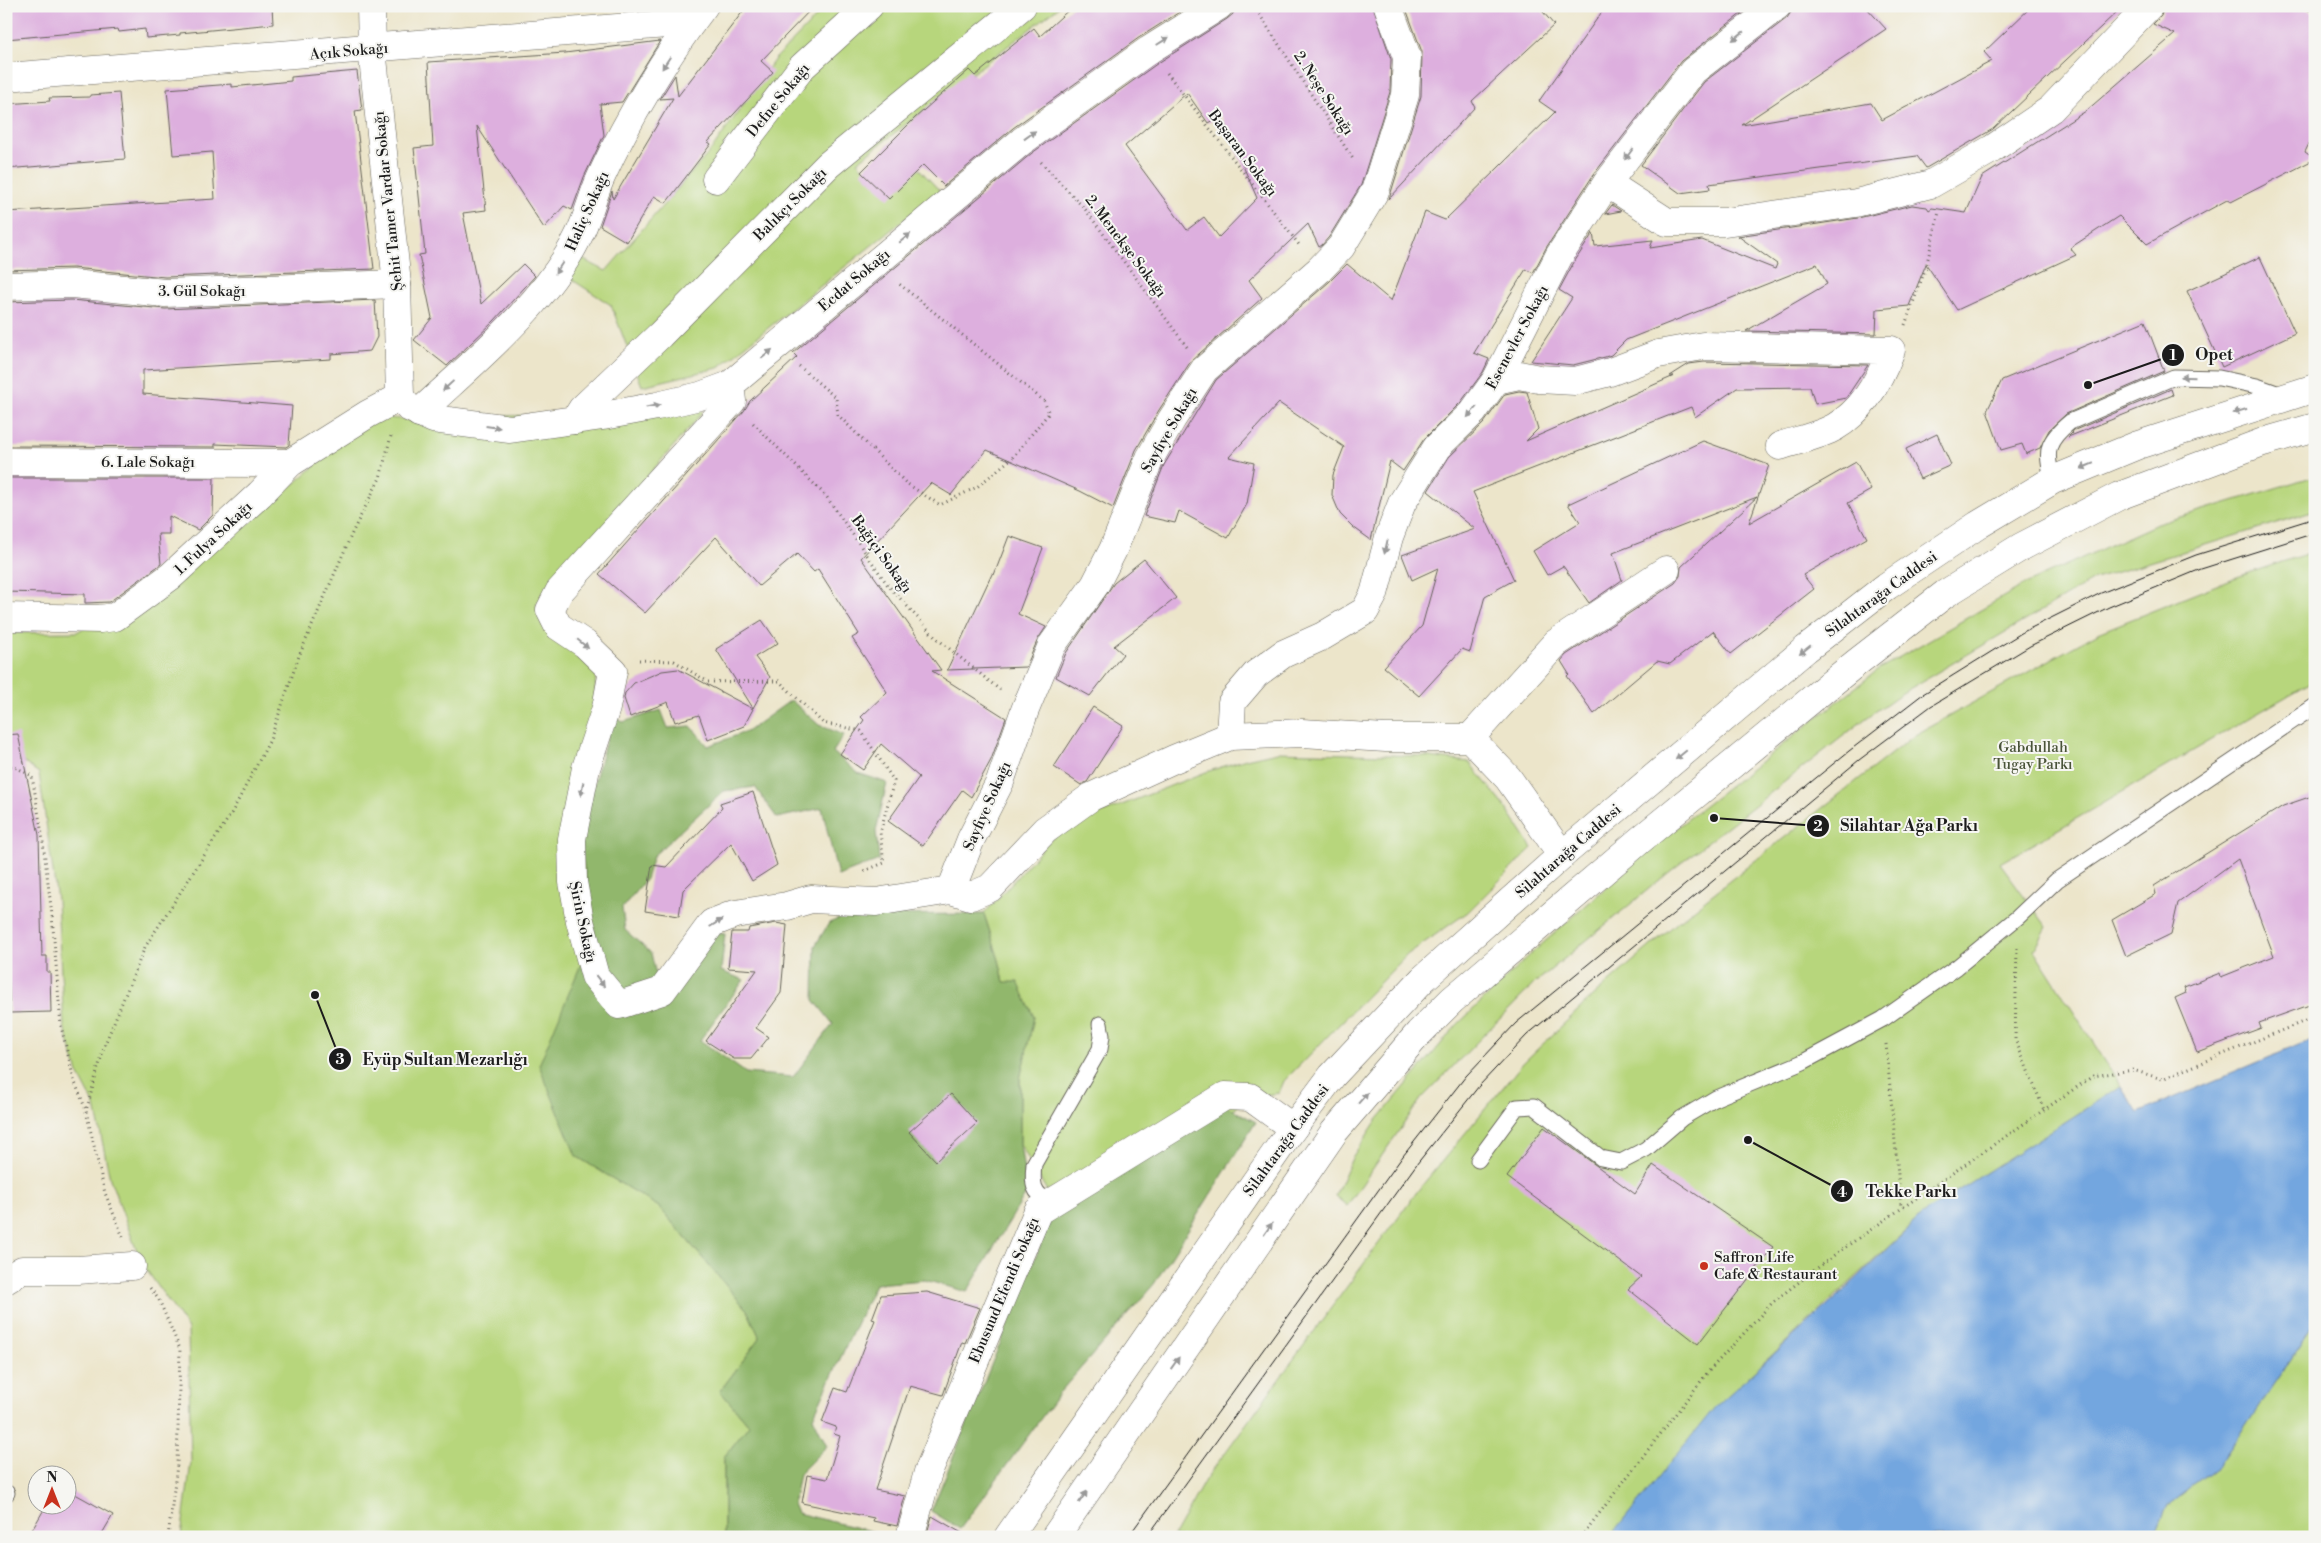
<svg xmlns="http://www.w3.org/2000/svg" width="2321" height="1543" font-family="'Libre Bodoni',serif">
<style>
.green{fill:#b7d67c;stroke:#6a794c}
.forest{fill:#91b76c;stroke:#566a44}
.water{fill:#73a6df;stroke:#48617e}
.building{fill:#ddafde;fill-rule:evenodd}
.lines{fill:none;stroke-linecap:round;stroke-linejoin:round}
.service-casing{stroke:#656259;stroke-width:17}
.minor-casing{stroke:#656259;stroke-width:29}
.primary-casing{stroke:#656259;stroke-width:29}
.path{stroke:#656259;stroke-width:3;stroke-dasharray:1 4;stroke-linecap:butt}
.service{stroke:#fff;stroke-width:15}
.minor{stroke:#fff;stroke-width:28}
.primary{stroke:#fff;stroke-width:28}
.tram{stroke:#1c1c1c;stroke-width:1}
.oneway{fill:#999}
.poi-dot{fill:#c8321e;stroke:#f6f6f2;stroke-width:2}
.labels{text-anchor:middle;stroke-width:4;stroke-linejoin:round;paint-order:stroke}
.street-label{font-size:15px;fill:#1c1c1c;stroke:#f6f6f2}
.park-label{font-size:15px;fill:#4a5439;stroke:#f6f6f2}
.poi-label{font-size:15px;fill:#1c1c1c;stroke:#f6f6f2;text-anchor:start}
.leader{fill:none;stroke:#1c1c1c;stroke-width:2}
.callout-dot{fill:#1c1c1c;stroke:#f6f6f2;stroke-width:2}
.mark-label{font-size:15px;text-anchor:middle;font-weight:bold;fill:#fff}
.callout-label{font-size:16px;text-anchor:middle;font-weight:bold;fill:#1c1c1c;stroke:#f6f6f2;stroke-width:4;stroke-linejoin:round;paint-order:stroke}
</style>
<rect width="100%" height="100%" fill="#f6f6f2"/>
<filter id="ink" filterUnits="userSpaceOnUse"><feTurbulence type="fractalNoise" baseFrequency=".02" numOctaves="2"/><feDisplacementMap in="SourceGraphic" scale="10" xChannelSelector="R" yChannelSelector="G"/><feConvolveMatrix kernelMatrix="1 2 1 2 8 2 1 2 1" color-interpolation-filters="sRGB"/></filter>
<filter id="wash" filterUnits="userSpaceOnUse"><feTurbulence type="fractalNoise" baseFrequency=".0096" numOctaves="4" result="noise"/><feDisplacementMap in="SourceGraphic" scale="20" xChannelSelector="R" yChannelSelector="G"/><feGaussianBlur stdDeviation="1.12" result="paint"/><feColorMatrix in="noise" values="0 0 0 0 0 0 0 0 0 0 0 0 0 0 0 0 0 1.4 0 .05"/><feComposite in="paint" operator="in"/></filter>
<g filter="url(#wash)">
<rect width="100%" height="100%" fill="#ece5ca"/>
<g class="green">
<polygon points="827,6 1060,6 857,162 880,184 908,157 940,191 718,368 642,386 611,305 551,266 562,249 606,271 713,148 775,59"/>
<polygon points="695,408 703,412 536,605 543,626 573,647 596,672 581,964 576,1156 659,1207 747,1310 760,1338 720,1391 749,1425 724,1457 724,1537 181,1537 191,1462 188,1329 141,1262 110,1179 95,1106 78,1073 64,1026 57,900 39,773 20,760 6,757 6,633 77,632 231,539 340,444 380,417 410,420"/>
<polygon points="2315,476 2315,511 2095,579 1899,695 1865,719 1668,873 1535,983 1421,1099 1347,1206 1335,1196 1353,1156 1377,1120 1456,1026 1533,952 1651,848 1879,669 2029,582 2157,524"/>
<polygon points="2315,551 2315,680 2000,863 2047,927 2034,950 2121,1086 1928,1210 1716,1407 1610,1537 1173,1537 1205,1480 1415,1194 1523,1063 1593,996 1686,915 1915,735 2100,632 2234,578"/>
<polygon points="1277,752 1421,756 1469,762 1503,804 1532,848 1468,912 1408,954 1284,1081 1279,1093 1264,1095 1047,1191 1020,1144 1020,1079 1034,1017 1004,982 999,960 984,914 1051,839 1076,823 1206,772 1246,759"/>
<polygon points="2315,1323 2315,1537 2154,1537 2167,1506 2218,1466"/>
</g>
<g class="forest">
<polygon points="791,700 819,725 844,735 833,752 858,773 887,783 876,831 879,860 838,876 822,808 777,818 755,787 724,791 653,856 646,879 622,908 625,930 651,953 658,984 622,997 601,974 579,836 613,716 623,722 661,710 668,728 691,726 708,746 748,731"/>
<polygon points="984,914 999,960 1004,982 1018,982 1034,1017 1020,1079 1020,1144 1027,1192 967,1292 925,1280 875,1284 813,1417 827,1446 799,1474 793,1504 797,1513 895,1537 724,1537 724,1457 749,1425 720,1391 760,1338 747,1310 659,1207 576,1156 539,1065 581,964 611,1014 713,933 725,934 721,971 744,980 700,1040 746,1073 793,1077 833,1024 814,1000 815,946 829,923 848,915"/>
<polygon points="1223,1104 1256,1122 1154,1284 1061,1391 960,1529 931,1511 1055,1210"/>
</g>
<polygon class="water" points="2315,1038 2315,1323 2218,1466 2167,1506 2154,1537 1610,1537 1715,1407 1836,1298 1928,1210 2121,1086 2138,1113"/>
<g id="blocks">
<g class="building">
<polygon points="6,6 272,6 273,24 180,33 180,35 146,38 145,29 119,32 118,29 6,39"/>
<polygon points="747,6 814,6 761,61 773,72 708,142 711,144 666,203 654,196 627,242 600,226 612,191 613,199 673,98 660,99 675,75 678,96"/>
<polygon points="1073,6 1189,6 1140,37 1013,128 944,186 923,165 889,199 861,172 915,118 969,70 975,76 1034,28 1040,36"/>
<path d="M1234,6h139l18,53 -1,33 -29,93 -32,52 -7,8 -3,2 -11,-23 -59,56 13,18 -71,63 -32,49 -23,40 -23,58 -33,-17 -93,-41 -36,45 -20,-12 -70,75 80,112 -9,1 74,47 -15,42 -20,37 -9,-7 -39,56 -35,-25 31,-44 -38,-33 -18,26 -23,-16 24,-34 -3,-3 26,-25 -35,-54 7,-4 -41,-65 -4,3 -17,-18 -38,32 -43,-49 -71,76 -46,-39 145,-163 6,-10 47,-44 -4,-4 239,-200 126,-90 69,-44 6,-5zM1187,93l21,30 13,-8 36,83 -38,39 -15,-20 -17,13 -62,-84z"/>
<polygon points="1405,6 1538,6 1554,25 1472,101 1475,107 1389,199 1421,96 1422,52"/>
<polygon points="1606,6 1751,6 1681,61 1594,174 1546,248 1533,273 1526,269 1474,353 1489,359 1483,372 1461,402 1424,439 1403,471 1390,461 1371,540 1353,527 1340,514 1332,495 1333,475 1344,447 1279,403 1229,457 1254,463 1247,504 1228,538 1179,511 1175,523 1144,516 1164,465 1216,380 1329,282 1347,264 1391,301 1425,212 1445,220 1555,112 1539,101"/>
<polygon points="1792,6 1865,6 1886,29 1742,125 1871,103 1882,120 1992,61 1984,52 2032,6 2127,6 2123,10 2120,9 1993,129 1926,168 1917,156 1709,184 1710,189 1680,193 1641,165 1704,82 1787,18 1791,12"/>
<polygon points="2164,6 2295,6 2315,12 2315,131 2305,152 2315,159 2231,202 2227,200 2147,244 2119,216 2070,248 2076,255 1957,310 1926,264 1909,306 1877,309 1876,334 1746,331 1827,284 1817,264 1626,340 1611,355 1605,357 1573,365 1531,361 1572,298 1559,290 1573,264 1593,233 1595,246 1653,240 1650,248 1702,240 1775,269 1777,264 1738,236 1858,218 1912,205 1927,207 1929,210 1932,208 1966,213 1982,177 2086,111 2175,34 2153,24 2161,16"/>
<polygon points="660,41 622,102 600,104 604,135 584,177 572,210 564,206 544,228 477,126 486,210 463,213 481,304 523,264 535,276 494,321 447,366 414,340 432,318 419,255 425,254 414,148 433,146 428,62 565,53"/>
<polygon points="357,71 362,110 355,111 374,269 165,277 73,268 6,270 6,212 215,199 212,152 173,155 167,89 232,84 232,87 291,81 291,77"/>
<polygon points="119,93 125,159 6,169 6,104 50,101 49,98 90,97 90,95"/>
<polygon points="1612,205 1621,211 1605,214"/>
<polygon points="2260,257 2295,333 2222,367 2187,291"/>
<polygon points="71,300 165,309 375,300 377,337 370,351 331,354 331,359 143,370 143,394 292,406 289,445 286,447 215,444 215,447 6,446 6,302"/>
<polygon points="2145,321 2164,371 2066,414 2049,430 2040,448 2026,454 2022,444 2001,450 1987,411 2002,380"/>
<polygon points="1704,362 1868,365 1846,398 1815,404 1810,387 1737,388 1695,417 1691,407 1473,492 1514,580 1485,596 1470,652 1462,649 1419,696 1384,667 1422,626 1438,568 1412,580 1402,555 1475,529 1428,491 1449,457 1484,423 1505,394 1519,391 1527,392 1538,429 1526,441 1674,376 1670,376 1689,364"/>
<polygon points="2171,389 2173,395 2068,437 2075,430"/>
<polygon points="1937,434 1951,465 1920,479 1906,449"/>
<polygon points="1703,441 1769,465 1749,523 1856,462 1871,490 1848,503 1867,538 1803,575 1814,589 1731,654 1713,631 1670,664 1657,661 1594,714 1567,676 1569,674 1561,661 1566,655 1675,583 1680,576 1681,567 1757,497 1613,553 1622,580 1589,603 1563,566 1547,575 1533,551 1580,522 1568,504"/>
<polygon points="6,478 214,478 213,515 198,530 169,516 169,534 158,534 161,564 109,602 85,603 85,594 6,592"/>
<polygon points="1009,536 1043,548 1018,614 1046,627 1038,639 1026,667 947,670 992,574 994,575"/>
<polygon points="1144,559 1176,598 1114,646 1123,654 1090,696 1056,677 1066,653 1114,583"/>
<polygon points="762,620 778,643 755,657 770,677 753,708 716,649"/>
<polygon points="678,669 753,709 744,726 708,740 699,715 675,722 668,702 630,717 624,698 625,693 634,683 662,671"/>
<polygon points="1093,707 1123,726 1087,782 1081,785 1054,767"/>
<polygon points="18,734 39,835 42,956 47,956 47,972 50,972 51,1012 10,1013 6,924 6,735"/>
<polygon points="753,792 777,865 752,881 731,843 683,890 679,916 645,911 652,865 666,867 722,808 720,803"/>
<polygon points="2315,795 2315,1003 2259,1023 2261,1028 2197,1052 2175,998 2186,993 2184,987 2220,973 2221,977 2274,956 2238,859 2178,903 2171,934 2126,956 2112,920 2156,894 2154,886 2283,806"/>
<polygon points="776,923 787,925 781,993 756,1028 769,1037 751,1059 734,1059 706,1041 757,970 728,968 732,932 748,932 749,928"/>
<polygon points="951,1094 977,1123 936,1161 909,1132"/>
<polygon points="1544,1127 1635,1194 1653,1165 1773,1247 1698,1344 1628,1289 1641,1277 1507,1177"/>
<polygon points="927,1292 980,1308 965,1343 962,1342 943,1395 910,1386 875,1490 905,1496 897,1526 873,1521 874,1518 802,1503 807,1475 827,1479 840,1436 834,1434 836,1427 822,1422 835,1388 847,1392 875,1320 872,1319 881,1295"/>
<polygon points="68,1490 113,1515 100,1537 28,1537 46,1506 68,1506"/>
<polygon points="932,1516 967,1536 966,1537 948,1537 927,1533"/>
</g>
</g>
</g>
<g filter="url(#ink)">
<use href="#blocks" fill-opacity="0" stroke="#656259" stroke-width="1"/>
<g class="lines">
<g class="service-casing">
<g id="service">
<path d="M2053,480c-9,-29 -6,-39 17,-58l104,-45 45,1 38,8 28,10"/>
<polyline points="1478,1160 1517,1107 1534,1106 1601,1158 1621,1162 1646,1149 1682,1118 1716,1098 1803,1062 1883,1019 1957,967 2018,917 2057,880 2315,706"/>
<path d="M1051,1202c-19,-8 -19,-19 -17,-38l66,-115 2,-13 -2,-12"/>
<polyline points="6,1494 7,1493"/>
</g>
</g>
<g class="minor-casing">
<g id="minor">
<polyline points="371,6 372,49 397,284 400,397"/>
<polyline points="6,77 692,22"/>
<polyline points="716,179 802,67 869,6"/>
<polyline points="1607,183 1667,222 1725,222 1856,203 1931,184 1992,149 2051,109 2149,6"/>
<polyline points="6,286 72,284 165,293 397,284"/>
<path d="M1496,380l23,-5 20,4 36,2 35,-9 48,-18 45,-8 188,4c-11,30 -27,60 -56,77 -16,9 -37,13 -55,19"/>
<polyline points="730,385 732,401 559,592 550,610 558,626 585,644 613,671 606,708 586,768 572,839 573,882 580,921 595,976 619,1005 662,991 712,923 735,914 787,906 811,899 876,902 951,890 971,896 990,888 1045,830 1091,797 1174,759 1230,736 1302,733 1386,738 1470,738 1508,778 1562,855"/>
<polyline points="400,397 408,407 433,419 510,429 603,416 657,406 700,396 730,385 1022,141 1149,50 1219,6"/>
<path d="M419,413c53,-50 125,-108 158,-174 11,-20 15,-43 25,-64 25,-55 65,-121 102,-169"/>
<polyline points="575,420 582,409 660,335 828,165 1022,6"/>
<polyline points="6,462 290,463"/>
<polyline points="6,617 100,619 115,617 171,576 260,494 290,463 368,414 400,397"/>
<polyline points="1230,736 1232,702 1256,674 1283,654 1323,636 1365,611 1374,594 1389,537 1402,503 1437,447 1473,412 1496,380 1559,256 1607,183 1693,71 1777,6"/>
<polyline points="1470,738 1556,643 1666,570"/>
<polyline points="951,890 971,839 1000,782 1025,710 1052,645 1095,585 1113,550 1150,458 1172,419 1204,370 1319,270 1341,247 1375,191 1405,95 1407,57 1388,6"/>
<polyline points="6,1280 22,1270 78,1270 132,1266"/>
<polyline points="910,1537 928,1472 1038,1211 1225,1096 1250,1097 1293,1128"/>
</g>
</g>
<g class="primary-casing">
<g id="primary">
<polyline points="1008,1537 1293,1128 1332,1076 1423,979 1562,855 1806,649 1887,586 1978,525 2053,480 2138,445 2315,388"/>
<polyline points="1055,1537 1334,1132 1419,1033 1452,1000 1639,841 1856,663 1945,594 2021,547 2119,496 2263,442 2315,427"/>
</g>
</g>
<g class="path">
<polyline points="1254,6 1353,159"/>
<polyline points="2309,6 2315,9"/>
<polyline points="1167,73 1300,246"/>
<polyline points="1041,162 1085,209 1187,347"/>
<polyline points="1905,325 1926,267 1939,212"/>
<polyline points="799,366 836,398 838,415 906,483 940,505 977,487 1012,458 1049,413 1044,401 898,283"/>
<polyline points="753,423 826,496 887,584 935,637 1000,690"/>
<polyline points="639,660 674,661 708,682 779,681 823,723 861,731 894,781 880,833 884,863 864,871"/>
<polyline points="6,765 17,768 32,776 42,834 52,915 61,1026 74,1080 86,1110"/>
<polyline points="2017,948 2015,1039 2044,1110"/>
<polyline points="1886,1044 1901,1207"/>
<polyline points="123,1237 105,1193 86,1111 105,1044 145,947 231,814 270,740 299,656 353,531 380,478 391,436"/>
<polyline points="150,1288 159,1300 180,1349 177,1465 168,1537"/>
<polyline points="1581,1537 1708,1372 1773,1302 1837,1253 2093,1076 2133,1070 2162,1079 2315,1017"/>
</g>
<use href="#service" class="service"/>
<use href="#minor" class="minor"/>
<use href="#primary" class="primary"/>
<g class="tram">
<polyline points="1128,1537 1403,1156 1466,1076 1516,1023 1849,751 1923,694 2023,632 2101,593 2196,555 2315,518"/>
<polyline points="1147,1537 1416,1165 1479,1086 1527,1035 1859,760 1931,706 2030,646 2109,607 2201,569 2315,533"/>
</g>
</g>
<defs><path id="oneway-solid" d="M-6-.8H1V-3.2L6.5 0L1 3.2V.8H-6Z" transform="scale(1.25)"/></defs>
<g class="oneway">
<use href="#oneway-solid" transform="translate(1738 36) rotate(142)"/>
<use href="#oneway-solid" transform="translate(1163 41) rotate(-32)"/>
<use href="#oneway-solid" transform="translate(666 63) rotate(123)"/>
<use href="#oneway-solid" transform="translate(1030 135) rotate(-36)"/>
<use href="#oneway-solid" transform="translate(1629 154) rotate(127)"/>
<use href="#oneway-solid" transform="translate(905 238) rotate(-39)"/>
<use href="#oneway-solid" transform="translate(559 268) rotate(123)"/>
<use href="#oneway-solid" transform="translate(767 354) rotate(-40)"/>
<use href="#oneway-solid" transform="translate(2188 377) rotate(-179)"/>
<use href="#oneway-solid" transform="translate(448 386) rotate(137)"/>
<use href="#oneway-solid" transform="translate(653 406) rotate(-11)"/>
<use href="#oneway-solid" transform="translate(2240 411) rotate(162)"/>
<use href="#oneway-solid" transform="translate(1472 412) rotate(131)"/>
<use href="#oneway-solid" transform="translate(493 427) rotate(7)"/>
<use href="#oneway-solid" transform="translate(2087 466) rotate(157)"/>
<use href="#oneway-solid" transform="translate(1386 547) rotate(103)"/>
<use href="#oneway-solid" transform="translate(583 644) rotate(39)"/>
<use href="#oneway-solid" transform="translate(1805 650) rotate(141)"/>
<use href="#oneway-solid" transform="translate(1681 755) rotate(140)"/>
<use href="#oneway-solid" transform="translate(582 789) rotate(101)"/>
<use href="#oneway-solid" transform="translate(716 923) rotate(-32)"/>
<use href="#oneway-solid" transform="translate(600 981) rotate(52)"/>
<use href="#oneway-solid" transform="translate(1363 1098) rotate(-49)"/>
<use href="#oneway-solid" transform="translate(1268 1229) rotate(-55)"/>
<use href="#oneway-solid" transform="translate(1175 1363) rotate(-55)"/>
<use href="#oneway-solid" transform="translate(1083 1497) rotate(-55)"/>
</g>
</g>
<circle class="poi-dot" cx="1704" cy="1266" r="5"/>
<g class="labels">
<g class="street-label">
<text transform="translate(349 51) rotate(-5)" y="5">Açık Sokağı</text>
<text transform="translate(1324 93) rotate(57)" y="5">2. Neşe Sokağı</text>
<text transform="translate(778 100) rotate(-51)" y="5">Defne Sokağı</text>
<text transform="translate(1243 153) rotate(53)" y="5">Başaran Sokağı</text>
<text transform="translate(388 201) rotate(-96)" y="5">Şehit Tamer Vardar Sokağı</text>
<text transform="translate(790 204) rotate(-45)" y="5">Balıkçı Sokağı</text>
<text transform="translate(587 211) rotate(-66)" y="5">Haliç Sokağı</text>
<text transform="translate(1126 246) rotate(53)" y="5">2. Menekşe Sokağı</text>
<text transform="translate(854 280) rotate(-40)" y="5">Ecdat Sokağı</text>
<text x="202" y="296">3. Gül Sokağı</text>
<text transform="translate(1517 337) rotate(-62)" y="5">Esenevler Sokağı</text>
<text transform="translate(1169 430) rotate(-60)" y="5">Sayfiye Sokağı</text>
<text x="148" y="467">6. Lale Sokağı</text>
<text transform="translate(213 538) rotate(-43)" y="5">1. Fulya Sokağı</text>
<text transform="translate(882 554) rotate(54)" y="5">Bağiçi Sokağı</text>
<text transform="translate(1881 594) rotate(-36)" y="5">Silahtarağa Caddesi</text>
<text transform="translate(987 806) rotate(-66)" y="5">Sayfiye Sokağı</text>
<text transform="translate(1568 851) rotate(-41)" y="5">Silahtarağa Caddesi</text>
<text transform="translate(583 922) rotate(78)" y="5">Şirin Sokağı</text>
<text transform="translate(1286 1140) rotate(-54)" y="5">Silahtarağa Caddesi</text>
<text transform="translate(1004 1290) rotate(-67)" y="5">Ebusuud Efendi Sokağı</text>
</g>
<g class="park-label">
<text x="2033" y="752">Gabdullah<tspan x="2033" dy="17">Tugay Parkı</tspan></text>
</g>
<g class="poi-label">
<text x="1714" y="1262">Saffron Life<tspan x="1714" dy="17">Cafe &amp; Restaurant</tspan></text>
</g>
</g>
<path class="leader" d="M2088 385L2173 355M1714 818L1818 826M315 995L340 1059M1748 1140L1842 1191"/>
<g class="callout-dot">
<circle cx="2088" cy="385" r="5"/>
<circle cx="1714" cy="818" r="5"/>
<circle cx="315" cy="995" r="5"/>
<circle cx="1748" cy="1140" r="5"/>
<circle cx="2173" cy="355" r="12"/>
<circle cx="1818" cy="826" r="12"/>
<circle cx="340" cy="1059" r="12"/>
<circle cx="1842" cy="1191" r="12"/>
</g>
<g class="mark-label">
<text x="2173" y="360">1</text>
<text x="1818" y="831">2</text>
<text x="340" y="1064">3</text>
<text x="1842" y="1197">4</text>
</g>
<g class="callout-label">
<text x="2214" y="360">Opet</text>
<text x="1909" y="831">Silahtar Ağa Parkı</text>
<text x="445" y="1065">Eyüp Sultan Mezarlığı</text>
<text x="1911" y="1197">Tekke Parkı</text>
</g>
<rect width="2321" height="1543" fill="none" stroke="#f6f6f2" stroke-width="25"/>
<g transform="translate(52 1490)"><circle r="24" fill="#f6f6f2" stroke="#9f9f9c"/>
<path d="M0-4L9 19L0 12L-9 19Z" fill="#c8321e"/>
<text y="-8" font-size="14" font-weight="bold" text-anchor="middle" fill="#1c1c1c">N</text>
</g>
</svg>
